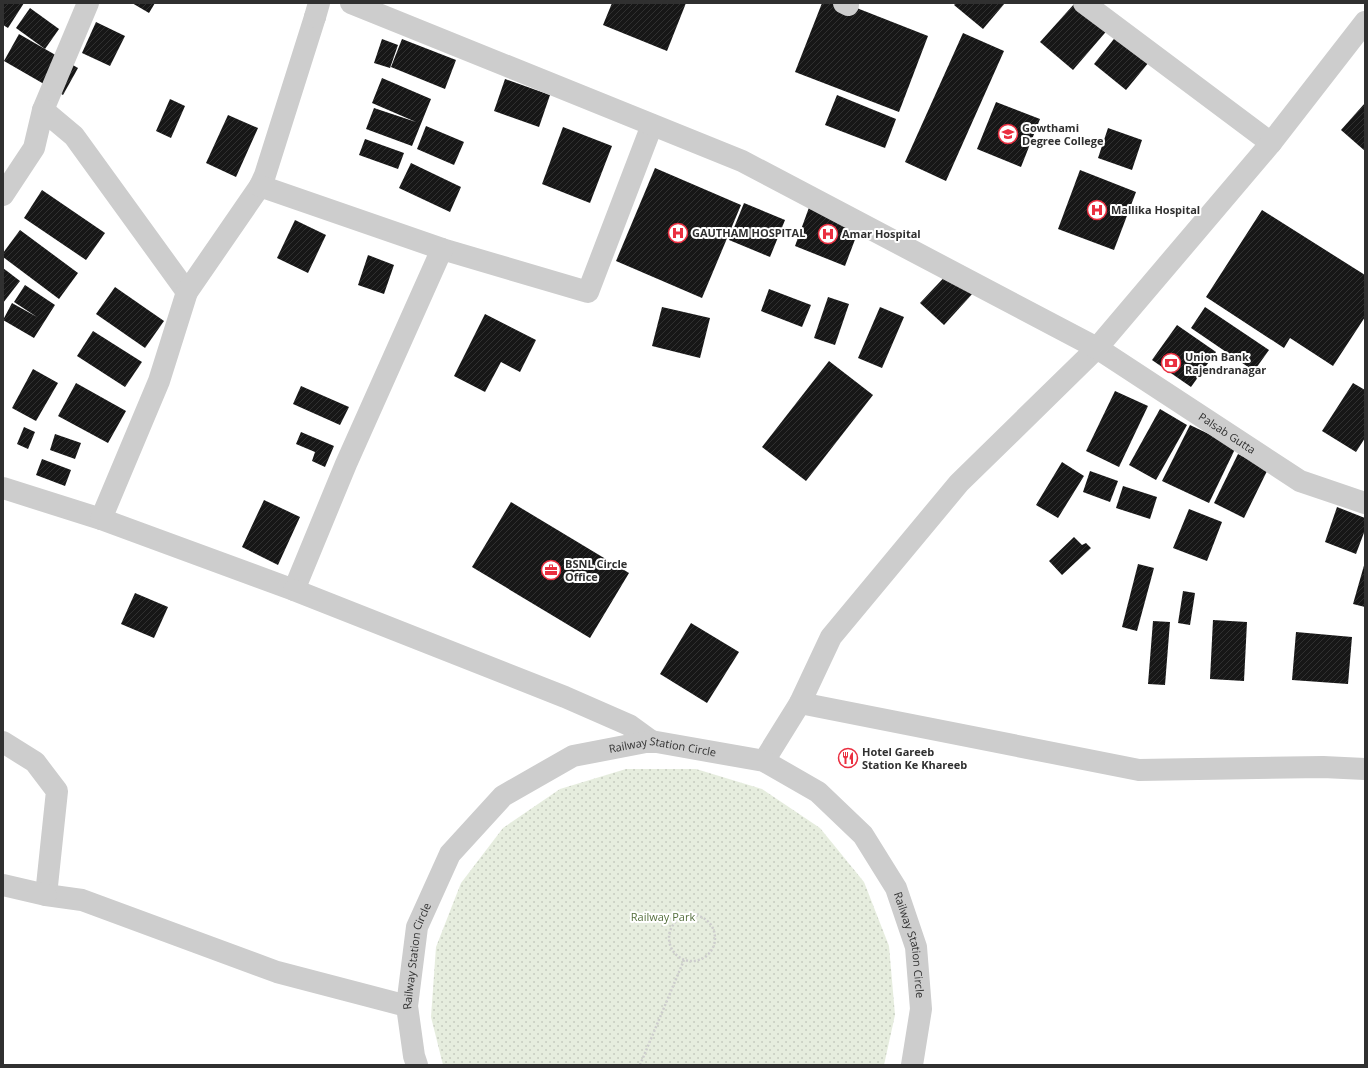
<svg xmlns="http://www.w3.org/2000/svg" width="1368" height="1068" font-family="'Open Sans',sans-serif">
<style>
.park{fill:url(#park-dots)}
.building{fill:url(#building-hatch)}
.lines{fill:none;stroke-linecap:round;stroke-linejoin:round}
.path{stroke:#cdcdcd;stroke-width:2.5;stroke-dasharray:2 2;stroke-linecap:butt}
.minor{stroke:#cdcdcd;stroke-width:22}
.tertiary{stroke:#cdcdcd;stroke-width:22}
.labels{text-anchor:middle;stroke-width:4;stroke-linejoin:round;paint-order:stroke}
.poi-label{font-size:11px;font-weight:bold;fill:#303030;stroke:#fff;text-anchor:start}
.street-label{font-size:11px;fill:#303030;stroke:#fff}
.park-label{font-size:11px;fill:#546e3c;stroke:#fff}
</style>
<defs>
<pattern id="park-dots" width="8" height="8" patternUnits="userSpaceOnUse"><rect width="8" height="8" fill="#e6edde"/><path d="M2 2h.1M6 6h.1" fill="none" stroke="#c6ccbf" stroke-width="1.8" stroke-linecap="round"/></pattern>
<pattern id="building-hatch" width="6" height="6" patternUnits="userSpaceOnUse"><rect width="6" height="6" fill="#171717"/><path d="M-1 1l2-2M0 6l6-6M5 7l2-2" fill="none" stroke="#303030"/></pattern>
</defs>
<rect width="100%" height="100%" fill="#fff"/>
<polygon class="park" points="626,769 696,769 762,789 820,828 864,882 889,946 895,1015 884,1065 443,1065 431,1017 436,947 461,883 503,828 560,789"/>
<g class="building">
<polygon points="3,3 24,3 8,28 3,25"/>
<polygon points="132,3 155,3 149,13"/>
<polygon points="612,3 686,3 667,51 603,25"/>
<polygon points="822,3 844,3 928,36 899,112 795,72"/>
<polygon points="956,3 1005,3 983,29 954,5"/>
<polygon points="1075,3 1110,27 1073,70 1040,42"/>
<polygon points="30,8 59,29 45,49 16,28"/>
<polygon points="96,22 125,36 110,66 82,53"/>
<polygon points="1121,30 1154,56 1126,90 1094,64"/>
<polygon points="963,33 1004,51 946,181 905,162"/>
<polygon points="19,34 78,68 63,95 4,61"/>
<polygon points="382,39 398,45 390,68 374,63"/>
<polygon points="402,39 456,60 445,89 391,67"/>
<polygon points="382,78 431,99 412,146 366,129 374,108 416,122 372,103"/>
<polygon points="505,79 550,95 539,127 494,111"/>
<polygon points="837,95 896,119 885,148 825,125"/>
<polygon points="170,99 185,106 171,138 156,131"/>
<polygon points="996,102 1040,119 1021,167 977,149"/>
<polygon points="1365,103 1365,151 1341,130"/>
<polygon points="228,115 258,128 236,177 206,163"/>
<polygon points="426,126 464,142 454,165 417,149"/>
<polygon points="563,127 612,146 590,203 542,184"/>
<polygon points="1108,128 1142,140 1132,170 1098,158"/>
<polygon points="365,139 404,153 398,169 359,155"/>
<polygon points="411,163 461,187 450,212 399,188"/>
<polygon points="655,168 741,205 702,298 616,261"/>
<polygon points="1080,170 1136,192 1114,250 1058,229"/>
<polygon points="42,190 105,233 86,260 24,218"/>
<polygon points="811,202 862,221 845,266 795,246"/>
<polygon points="744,203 785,220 770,257 729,240"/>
<polygon points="1262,210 1365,275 1365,317 1333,366 1290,338 1284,348 1206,297"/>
<polygon points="295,220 326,235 308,273 277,258"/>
<polygon points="20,230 78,273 59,299 3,257 3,253"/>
<polygon points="368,255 394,265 384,294 358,285"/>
<polygon points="3,268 20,281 3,303"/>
<polygon points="951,270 974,292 944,325 920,303"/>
<polygon points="25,285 55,305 34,338 3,320 12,303 37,317 14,302"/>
<polygon points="115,287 164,321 145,348 96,314"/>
<polygon points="769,289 811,305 802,327 761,311"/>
<polygon points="828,297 849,304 835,345 814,338"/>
<polygon points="662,307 710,318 700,358 652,346"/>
<polygon points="880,307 904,317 882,368 858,358"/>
<polygon points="1205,307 1269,350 1254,371 1191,328"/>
<polygon points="485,314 536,340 520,372 501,362 485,392 454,376"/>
<polygon points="1177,325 1216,352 1191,387 1152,360"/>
<polygon points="93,331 142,362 125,387 77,356"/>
<polygon points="829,361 873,395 806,481 762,447"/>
<polygon points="33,369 58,383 36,421 12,408"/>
<polygon points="76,383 126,411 108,443 58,416"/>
<polygon points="1353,383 1365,390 1365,438 1356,452 1322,431"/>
<polygon points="301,386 349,407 340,425 293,404"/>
<polygon points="1115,391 1148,406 1119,467 1086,451"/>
<polygon points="1160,409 1187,425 1156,480 1129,465"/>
<polygon points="1190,425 1236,447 1209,503 1162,481"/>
<polygon points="24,427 35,432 28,449 17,444"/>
<polygon points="301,432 334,446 325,467 312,461 315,452 296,444"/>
<polygon points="55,434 81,443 75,459 50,450"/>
<polygon points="1238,454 1268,469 1244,518 1214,503"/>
<polygon points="42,459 71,470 65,486 36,475"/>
<polygon points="1062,462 1084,476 1058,518 1036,505"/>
<polygon points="1090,471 1118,481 1110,502 1083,492"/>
<polygon points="1123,486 1157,497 1150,519 1116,508"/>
<polygon points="264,500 300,517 278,565 242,547"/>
<polygon points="511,502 629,573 590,638 472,567"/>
<polygon points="1337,507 1365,518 1365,530 1356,554 1325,542"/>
<polygon points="1189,509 1222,522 1207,561 1173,548"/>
<polygon points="1074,537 1082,545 1086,543 1091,548 1062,575 1049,561"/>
<polygon points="1365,562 1365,607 1353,604"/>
<polygon points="1138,564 1154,568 1137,631 1122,627"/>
<polygon points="1183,591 1195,593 1190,625 1178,623"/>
<polygon points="135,593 168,607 154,638 121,624"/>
<polygon points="1213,620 1247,622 1244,681 1210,679"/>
<polygon points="1153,621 1170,622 1165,685 1148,684"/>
<polygon points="691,623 739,652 707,703 660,674"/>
<polygon points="1296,632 1352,637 1348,684 1292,680"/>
</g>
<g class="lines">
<g class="path">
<circle cx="692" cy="938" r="23"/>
<polyline points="640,1065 684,960"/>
</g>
<g class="minor">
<polyline points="844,3 848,5"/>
<polyline points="1084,3 1271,143"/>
<polyline points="43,110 88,3"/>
<polyline points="3,195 34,148 43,110 74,136 187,292"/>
<polyline points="442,249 588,292 652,125"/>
<polyline points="3,488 101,519 159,381 187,292 260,186 265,175 315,17"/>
<polyline points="101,519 294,590 346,464 442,249 260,186"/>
<polyline points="294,590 565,697 629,725 651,741"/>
<polyline points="800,703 1139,770 1323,767 1365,769"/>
<polyline points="3,742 35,762 57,791 46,895 82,900 277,972 407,1006"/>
<path id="s1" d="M764,761l36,-58 31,-66 128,-154 138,-135 203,133 65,22"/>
<polyline points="3,885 46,895"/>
<path id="s2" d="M417,1065l-3,-9 -7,-50 10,-79 33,-73 53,-58 70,-40 78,-15 113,20 54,31 45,43 33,53 20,59 5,62 -9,56"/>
</g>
<g class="tertiary">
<polyline points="351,3 742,161 1097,348 1271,143 1365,22"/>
<polyline points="315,17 319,3"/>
</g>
</g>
<defs>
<g id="university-ring" transform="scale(1)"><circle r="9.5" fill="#fff" stroke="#ea2f40" stroke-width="1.5"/><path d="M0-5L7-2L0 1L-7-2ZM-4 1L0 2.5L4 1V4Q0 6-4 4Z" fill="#ea2f40"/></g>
<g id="hospital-ring" transform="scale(1)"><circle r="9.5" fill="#fff" stroke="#ea2f40" stroke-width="1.5"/><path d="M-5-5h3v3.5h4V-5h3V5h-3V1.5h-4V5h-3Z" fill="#ea2f40"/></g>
<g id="bank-ring" transform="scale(1)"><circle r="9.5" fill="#fff" stroke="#ea2f40" stroke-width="1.5"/><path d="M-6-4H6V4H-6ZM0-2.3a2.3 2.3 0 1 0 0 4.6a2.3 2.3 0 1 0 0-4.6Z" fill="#ea2f40"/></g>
<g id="office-ring" transform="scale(1)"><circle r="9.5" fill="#fff" stroke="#ea2f40" stroke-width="1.5"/><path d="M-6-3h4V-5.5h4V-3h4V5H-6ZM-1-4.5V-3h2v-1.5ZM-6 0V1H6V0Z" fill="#ea2f40"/></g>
<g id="restaurant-ring" transform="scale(1)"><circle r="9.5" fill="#fff" stroke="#ea2f40" stroke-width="1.5"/><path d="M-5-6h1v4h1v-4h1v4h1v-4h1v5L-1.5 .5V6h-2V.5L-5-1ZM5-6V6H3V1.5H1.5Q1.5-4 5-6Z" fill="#ea2f40"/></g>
</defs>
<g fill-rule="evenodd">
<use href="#university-ring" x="1008" y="134"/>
<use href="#hospital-ring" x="1097" y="210"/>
<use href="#hospital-ring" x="678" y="233"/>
<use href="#hospital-ring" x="828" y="234"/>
<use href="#bank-ring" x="1171" y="363"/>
<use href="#office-ring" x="551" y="570"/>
<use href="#restaurant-ring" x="848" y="758"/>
</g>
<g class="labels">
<g class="poi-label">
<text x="1022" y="132">Gowthami<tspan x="1022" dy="13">Degree College</tspan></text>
<text x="1111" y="214">Mallika Hospital</text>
<text x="692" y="237">GAUTHAM HOSPITAL</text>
<text x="842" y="238">Amar Hospital</text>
<text x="1185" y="361">Union Bank<tspan x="1185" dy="13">Rajendranagar</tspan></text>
<text x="565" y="568">BSNL Circle<tspan x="565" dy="13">Office</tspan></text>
<text x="862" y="756">Hotel Gareeb<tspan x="862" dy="13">Station Ke Khareeb</tspan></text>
</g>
<g class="street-label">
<text dy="4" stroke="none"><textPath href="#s1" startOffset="690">Palsab Gutta</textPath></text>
<text dy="4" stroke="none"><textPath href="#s2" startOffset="470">Railway Station Circle</textPath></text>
<text dy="4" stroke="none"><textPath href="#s2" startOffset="819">Railway Station Circle</textPath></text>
<text dy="4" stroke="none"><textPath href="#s2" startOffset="111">Railway Station Circle</textPath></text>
</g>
<g class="park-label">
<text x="663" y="921">Railway Park</text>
</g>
</g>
<rect width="1368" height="1068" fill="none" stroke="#303030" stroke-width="8"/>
</svg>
